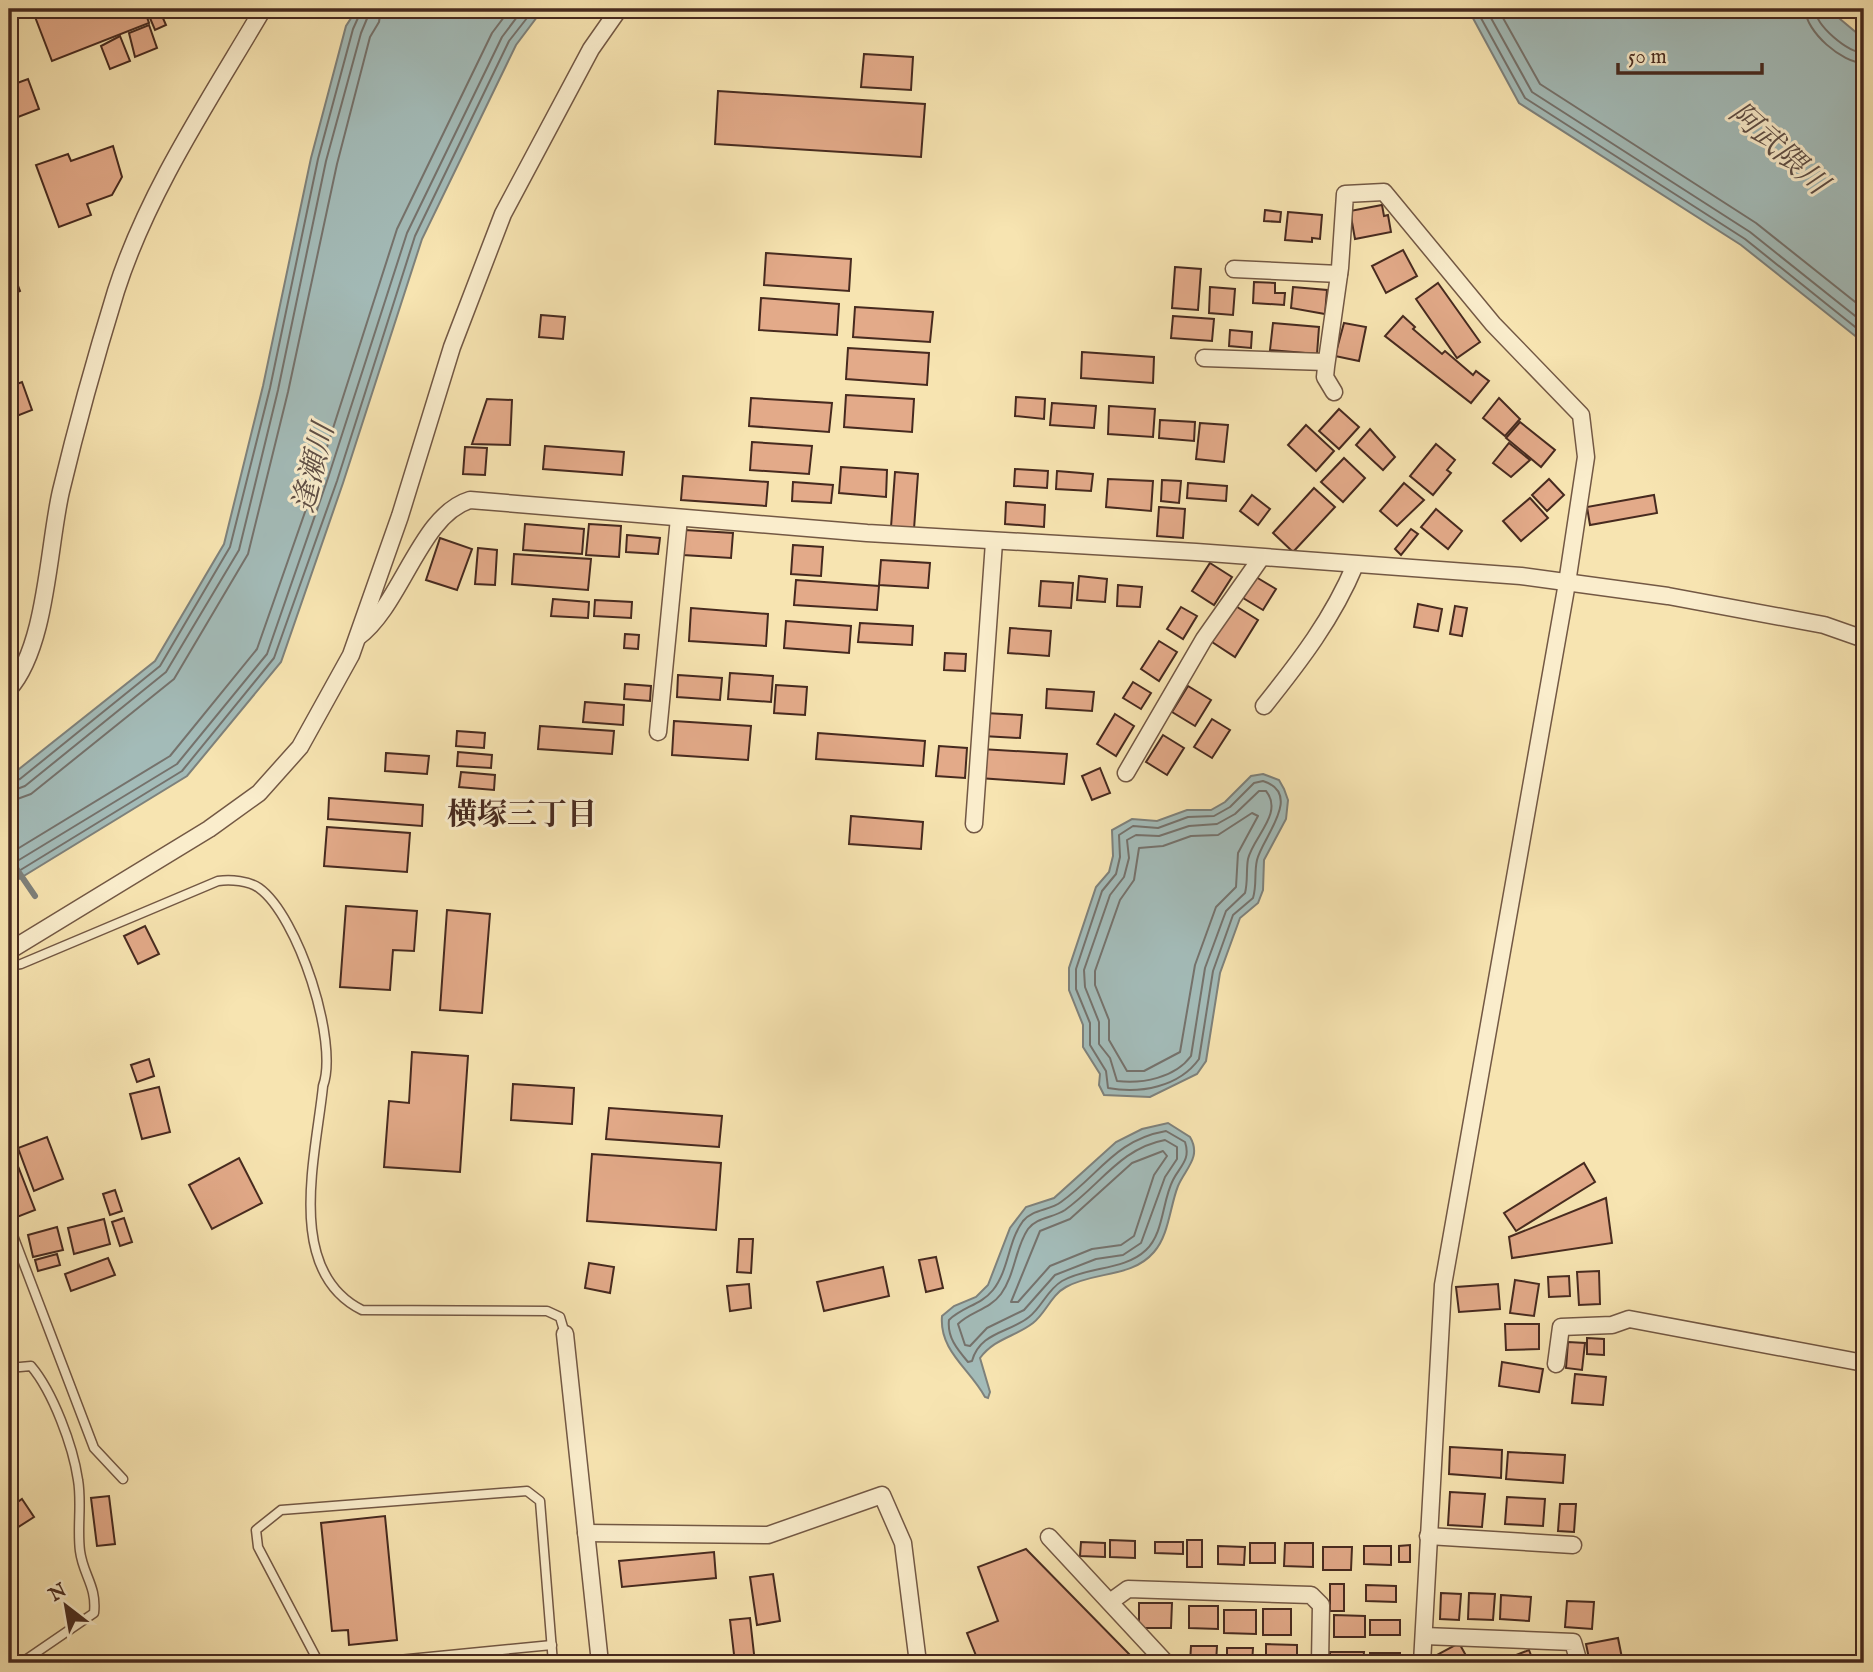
<svg xmlns="http://www.w3.org/2000/svg" width="1873" height="1672" font-family="'IM FELL English','Noto Serif JP',serif">
<style>
.water{fill:#a3bbb8;stroke:#7e817b;stroke-width:2}
.lines{fill:none;stroke-linecap:round;stroke-linejoin:round}
.shore{stroke:#75726c;stroke-width:2}
.stream{stroke:#7e817b;stroke-width:6}
.building{fill:#e3aa89;stroke:#472a1f;stroke-width:2}
.service-casing{stroke:#735844;stroke-width:11}
.minor-casing{stroke:#735844;stroke-width:19}
.service{stroke:#faedcc;stroke-width:8}
.minor{stroke:#faedcc;stroke-width:16}
.labels{text-anchor:middle;stroke-width:6;stroke-linejoin:round;paint-order:stroke}
.water-label{font-size:30px;font-style:italic;fill:#5e4e45;stroke:#faedcc}
.neighbourhood-label{font-size:30px;font-weight:bold;fill:#472a1f;stroke:#faedcc}
</style>
<rect width="100%" height="100%" fill="#f7e4b1"/>
<filter id="stains"><feTurbulence type="fractalNoise" baseFrequency=".00286" numOctaves="4"/><feColorMatrix values="0 0 0 0 .2 0 0 0 0 .09 0 0 0 0 .02 0 0 0 .5 -.17"/></filter>
<radialGradient id="worn" r=".72"><stop offset=".6" stop-color="#630" stop-opacity="0"/><stop offset="1" stop-color="#630" stop-opacity=".3"/></radialGradient>
<g class="water">
<polygon points="357,9 543,9 516,45 422,239 343,483 281,662 187,776 9,885 9,777 155,661 224,544 263,386 311,158 346,26"/>
<polygon points="1468,9 1828,9 1864,39 1864,343 1741,245 1519,103"/>
<polygon points="1263,774 1279,780 1284,789 1288,800 1286,819 1264,860 1263,890 1258,903 1240,918 1220,973 1206,1061 1197,1074 1150,1097 1104,1095 1099,1085 1100,1074 1083,1047 1083,1025 1069,990 1069,968 1096,887 1109,872 1113,856 1112,830 1132,819 1157,821 1187,810 1211,810 1225,802 1251,776"/>
<path d="M1168,1123l22,14c12,20 -5,32 -12,49 -8,20 -9,49 -24,66 -22,26 -59,19 -88,35 -15,8 -20,26 -33,36 -18,14 -38,15 -53,35l10,34 -2,6 -3,-1c-15,-28 -46,-46 -43,-81l12,-10 22,-9 12,-12 22,-57 16,-21 28,-9 62,-56 26,-13z"/>
</g>
<g class="lines">
<g class="shore">
<polyline points="1476,9 1525,98 1745,239 1864,334"/>
<polyline points="1486,9 1532,92 1750,232 1864,323"/>
<polyline points="1498,9 1540,84 1756,223 1864,309"/>
<path d="M1805,9c1,23 37,54 59,54"/>
<path d="M1815,9c1,17 32,43 49,44"/>
<path d="M1263,781c41,13 -1,57 -6,79 -3,13 0,25 -4,38l-20,17 -20,56 -14,88c-20,28 -59,35 -91,29l-2,-17 -16,-26v-22l-14,-34v-20l26,-78 14,-17 4,-17 -1,-22 14,-9 25,2 30,-11 26,-1 16,-9 24,-24z"/>
<polyline points="9,783 20,779 160,666 230,547 270,388 318,159 353,29 362,9"/>
<path d="M1259,791h7c18,22 -13,46 -18,68 -2,11 0,23 -3,34l-19,18 -21,57 -14,88c-16,22 -49,28 -74,25l-7,-23 -11,-14v-22l-14,-35 -1,-17 26,-75 14,-18 5,-19 -2,-18 9,-5 23,1 30,-10 28,-2 18,-10z"/>
<polyline points="9,792 25,786 166,672 239,550 278,390 326,161 361,33 371,9"/>
<polyline points="9,802 31,794 174,679 248,554 288,392 337,164 370,37 379,22 381,9"/>
<polygon points="1252,813 1258,816 1238,853 1236,887 1216,907 1195,965 1180,1052 1144,1071 1127,1071 1109,1040 1109,1020 1095,985 1095,971 1120,900 1134,880 1139,848 1163,846 1191,836 1218,835"/>
<polyline points="9,854 170,756 257,649 318,475 397,229 492,33 510,9"/>
<polyline points="9,866 177,764 267,654 328,478 407,233 502,37 523,9"/>
<polyline points="9,877 182,771 274,658 337,481 415,236 509,41 534,9"/>
<path d="M1166,1131l19,11c6,18 -5,24 -12,38 -11,21 -9,53 -27,70 -22,21 -58,16 -84,31 -15,9 -20,26 -33,36 -20,16 -49,15 -57,44l-4,1c-11,-13 -21,-25 -19,-42 13,-13 32,-15 44,-30 16,-20 15,-49 30,-69 10,-12 26,-10 38,-19 39,-28 54,-62 105,-71z"/>
<path d="M1165,1140l12,7v12l-12,18 -24,66 -18,12 -27,4 -41,16 -31,35 -37,18 -17,18 -5,-1 -7,-21c13,-13 31,-14 43,-30 14,-19 14,-46 27,-65 9,-12 25,-11 37,-19 35,-25 56,-62 100,-70z"/>
<polygon points="1163,1151 1167,1156 1154,1175 1134,1236 1121,1245 1092,1249 1050,1266 1018,1302 1011,1302 1040,1231 1070,1219 1132,1163"/>
</g>
<polyline class="stream" points="9,858 35,896"/>
</g>
<g class="building">
<polygon points="32,9 144,9 149,23 52,61"/>
<polygon points="152,9 159,9 166,25 155,30 147,11"/>
<polygon points="149,25 157,48 135,57 129,33"/>
<polygon points="120,36 130,61 110,69 101,46"/>
<polygon points="864,54 913,57 911,90 861,87"/>
<polygon points="28,79 39,109 18,117 16,114 9,116 9,86"/>
<polygon points="718,91 925,104 921,157 715,144"/>
<polygon points="113,146 122,177 112,195 87,204 91,215 59,227 36,165 68,154 71,161"/>
<polygon points="1382,205 1384,216 1388,215 1391,232 1355,239 1350,211"/>
<polygon points="1265,210 1281,212 1280,222 1264,221"/>
<polygon points="1288,212 1322,215 1320,239 1312,238 1312,242 1285,240"/>
<polygon points="1403,250 1417,276 1386,293 1372,266"/>
<polygon points="766,253 851,259 849,291 764,285"/>
<polygon points="9,262 20,291 9,296"/>
<polygon points="1175,267 1201,269 1198,310 1172,308"/>
<polygon points="1254,282 1275,283 1275,293 1285,293 1284,305 1253,303"/>
<polygon points="1438,283 1480,342 1457,358 1416,299"/>
<polygon points="1210,287 1235,289 1233,315 1209,313"/>
<polygon points="1293,287 1327,290 1325,314 1291,308"/>
<polygon points="761,298 839,304 837,335 759,330"/>
<polygon points="855,307 933,312 930,342 853,337"/>
<polygon points="541,315 565,317 563,339 539,337"/>
<polygon points="1173,316 1214,319 1212,341 1171,338"/>
<polygon points="1403,316 1415,327 1413,329 1442,354 1445,351 1473,375 1476,371 1489,381 1471,403 1385,336"/>
<polygon points="1273,323 1319,327 1317,354 1270,350"/>
<polygon points="1344,323 1366,327 1359,361 1335,356"/>
<polygon points="1230,330 1252,332 1251,348 1229,346"/>
<polygon points="848,348 929,353 927,385 846,379"/>
<polygon points="1082,352 1154,357 1153,383 1081,378"/>
<polygon points="22,382 32,410 9,419 9,387"/>
<polygon points="846,395 914,399 912,432 844,427"/>
<polygon points="1016,397 1045,399 1044,419 1015,416"/>
<polygon points="751,398 832,403 829,432 749,426"/>
<polygon points="1499,398 1520,419 1505,436 1483,418"/>
<polygon points="487,399 512,400 510,445 472,444"/>
<polygon points="1052,403 1096,406 1094,428 1050,425"/>
<polygon points="1109,406 1155,409 1153,437 1108,434"/>
<polygon points="1339,409 1359,427 1339,449 1319,431"/>
<polygon points="1160,420 1195,422 1194,441 1159,438"/>
<polygon points="1520,422 1555,450 1541,467 1506,438"/>
<polygon points="1200,423 1228,425 1224,462 1196,459"/>
<polygon points="1306,425 1334,451 1316,471 1288,445"/>
<polygon points="1370,429 1395,457 1383,470 1356,445"/>
<polygon points="752,442 812,446 809,474 750,470"/>
<polygon points="1509,443 1530,460 1511,477 1493,463"/>
<polygon points="1436,444 1455,460 1447,470 1451,473 1433,495 1410,476"/>
<polygon points="545,446 624,452 622,475 543,469"/>
<polygon points="465,447 487,448 485,475 463,474"/>
<polygon points="1344,458 1365,478 1343,502 1321,482"/>
<polygon points="841,467 887,470 886,497 839,493"/>
<polygon points="1015,469 1048,471 1047,488 1014,486"/>
<polygon points="1057,471 1093,474 1091,491 1056,489"/>
<polygon points="895,472 918,474 914,529 891,527"/>
<polygon points="683,476 768,482 766,506 681,500"/>
<polygon points="1108,479 1153,481 1151,511 1106,507"/>
<polygon points="1549,479 1564,495 1547,511 1532,495"/>
<polygon points="1162,480 1181,481 1179,503 1161,501"/>
<polygon points="793,482 833,485 831,503 792,501"/>
<polygon points="1188,483 1227,486 1226,501 1187,498"/>
<polygon points="1404,483 1424,500 1397,526 1380,511"/>
<polygon points="1314,488 1335,507 1293,552 1273,533"/>
<polygon points="1252,495 1270,509 1258,525 1240,511"/>
<polygon points="1654,495 1657,513 1590,525 1587,507"/>
<polygon points="1530,498 1548,518 1521,541 1503,521"/>
<polygon points="1006,502 1045,505 1044,527 1005,524"/>
<polygon points="1159,507 1185,509 1183,538 1157,536"/>
<polygon points="1436,509 1462,531 1448,549 1421,527"/>
<polygon points="525,524 584,529 582,554 523,550"/>
<polygon points="589,524 621,526 619,557 586,555"/>
<polygon points="1411,529 1418,534 1401,555 1395,549"/>
<polygon points="685,530 733,533 731,558 683,555"/>
<polygon points="627,535 660,538 658,554 626,552"/>
<polygon points="440,538 472,549 457,590 426,580"/>
<polygon points="793,545 823,547 821,576 791,574"/>
<polygon points="478,548 497,550 495,585 475,584"/>
<polygon points="514,554 591,559 588,590 512,584"/>
<polygon points="881,560 930,563 928,588 879,585"/>
<polygon points="1210,563 1232,577 1214,605 1192,591"/>
<polygon points="1079,576 1107,579 1105,602 1077,600"/>
<polygon points="1256,577 1276,589 1263,610 1243,598"/>
<polygon points="796,580 879,586 877,610 794,605"/>
<polygon points="1041,581 1073,583 1071,608 1039,606"/>
<polygon points="1118,585 1142,587 1140,607 1117,606"/>
<polygon points="553,599 589,602 588,618 551,616"/>
<polygon points="595,600 632,602 631,618 594,616"/>
<polygon points="1418,604 1442,609 1438,631 1414,627"/>
<polygon points="1234,605 1258,620 1235,657 1212,642"/>
<polygon points="1455,606 1467,608 1462,636 1450,634"/>
<polygon points="1181,607 1197,616 1183,639 1167,629"/>
<polygon points="691,608 768,614 766,646 689,641"/>
<polygon points="786,621 851,626 849,653 784,648"/>
<polygon points="860,623 913,626 912,645 858,642"/>
<polygon points="1010,628 1051,631 1049,656 1008,653"/>
<polygon points="625,634 639,635 638,649 624,648"/>
<polygon points="1159,641 1177,652 1159,681 1141,669"/>
<polygon points="945,653 966,654 965,671 944,670"/>
<polygon points="730,673 773,676 771,702 728,699"/>
<polygon points="678,675 722,678 720,700 677,697"/>
<polygon points="1133,682 1151,693 1141,709 1123,698"/>
<polygon points="625,684 651,686 650,701 624,699"/>
<polygon points="776,685 807,687 805,715 774,713"/>
<polygon points="1188,686 1211,700 1195,726 1172,712"/>
<polygon points="1047,689 1094,692 1092,711 1046,708"/>
<polygon points="585,702 624,705 623,725 583,722"/>
<polygon points="985,713 1022,715 1020,738 983,736"/>
<polygon points="1115,714 1134,726 1116,756 1097,744"/>
<polygon points="1212,719 1230,730 1212,758 1194,747"/>
<polygon points="674,721 751,726 748,760 672,755"/>
<polygon points="540,726 614,731 612,754 538,749"/>
<polygon points="457,731 485,733 484,748 456,746"/>
<polygon points="818,733 925,741 923,766 816,759"/>
<polygon points="1163,735 1184,748 1167,775 1146,762"/>
<polygon points="939,746 967,748 965,778 936,776"/>
<polygon points="981,749 1067,754 1064,784 979,778"/>
<polygon points="458,752 492,755 491,768 457,766"/>
<polygon points="386,753 429,756 427,774 385,771"/>
<polygon points="1100,768 1110,793 1092,800 1082,776"/>
<polygon points="461,772 495,775 494,790 459,787"/>
<polygon points="329,798 423,805 422,826 328,819"/>
<polygon points="851,816 923,822 921,849 849,844"/>
<polygon points="327,827 410,833 407,872 324,866"/>
<polygon points="346,906 417,911 414,951 393,950 390,990 340,987"/>
<polygon points="447,910 490,914 482,1013 440,1010"/>
<polygon points="145,926 159,954 138,964 124,936"/>
<polygon points="412,1052 468,1056 460,1172 384,1167 389,1101 409,1103"/>
<polygon points="149,1059 154,1076 137,1082 131,1065"/>
<polygon points="513,1084 574,1088 572,1124 511,1120"/>
<polygon points="159,1087 170,1132 142,1139 130,1094"/>
<polygon points="609,1108 722,1116 719,1147 606,1139"/>
<polygon points="47,1137 63,1179 34,1191 18,1148"/>
<polygon points="9,1143 35,1210 17,1217 9,1195"/>
<polygon points="592,1154 721,1163 716,1230 587,1221"/>
<polygon points="239,1158 262,1203 212,1229 189,1185"/>
<polygon points="1584,1163 1595,1182 1516,1231 1504,1213"/>
<polygon points="115,1190 122,1211 110,1215 103,1194"/>
<polygon points="1606,1198 1612,1243 1512,1258 1509,1237"/>
<polygon points="124,1218 132,1242 120,1246 112,1222"/>
<polygon points="104,1219 110,1244 74,1254 68,1228"/>
<polygon points="57,1227 63,1250 33,1257 28,1235"/>
<polygon points="739,1239 753,1239 751,1273 737,1272"/>
<polygon points="57,1254 60,1265 38,1271 35,1260"/>
<polygon points="936,1257 943,1288 926,1292 919,1260"/>
<polygon points="108,1258 115,1275 71,1291 65,1274"/>
<polygon points="589,1263 614,1267 610,1293 585,1288"/>
<polygon points="883,1267 889,1296 824,1311 817,1282"/>
<polygon points="1599,1271 1600,1304 1579,1305 1577,1272"/>
<polygon points="1569,1276 1570,1296 1549,1297 1548,1277"/>
<polygon points="1515,1280 1539,1284 1534,1316 1510,1313"/>
<polygon points="749,1284 751,1308 730,1311 727,1286"/>
<polygon points="1498,1284 1500,1309 1459,1312 1456,1287"/>
<polygon points="1505,1324 1539,1324 1539,1349 1506,1350"/>
<polygon points="1587,1338 1604,1339 1604,1355 1587,1354"/>
<polygon points="1568,1342 1585,1343 1582,1370 1566,1368"/>
<polygon points="1502,1362 1543,1369 1539,1392 1499,1386"/>
<polygon points="1575,1374 1606,1377 1603,1405 1572,1403"/>
<polygon points="1450,1447 1502,1450 1501,1478 1449,1474"/>
<polygon points="1508,1452 1565,1455 1563,1483 1506,1479"/>
<polygon points="1450,1492 1485,1494 1482,1527 1448,1525"/>
<polygon points="109,1496 115,1544 97,1546 91,1498"/>
<polygon points="1507,1497 1545,1499 1543,1526 1505,1524"/>
<polygon points="22,1499 34,1517 9,1533 9,1508"/>
<polygon points="1560,1504 1576,1504 1574,1532 1558,1531"/>
<polygon points="385,1516 397,1640 349,1645 348,1630 332,1631 321,1523"/>
<polygon points="1110,1540 1135,1541 1135,1558 1110,1557"/>
<rect x="1187" y="1540" width="15" height="27"/>
<polygon points="1081,1542 1105,1543 1105,1557 1080,1556"/>
<polygon points="1155,1542 1183,1542 1183,1554 1155,1553"/>
<rect x="1250" y="1543" width="25" height="20"/>
<polygon points="1285,1543 1313,1543 1313,1567 1284,1566"/>
<polygon points="1410,1545 1410,1562 1399,1562 1399,1546"/>
<polygon points="1218,1546 1245,1547 1244,1565 1218,1564"/>
<polygon points="1364,1546 1391,1546 1391,1565 1364,1564"/>
<polygon points="1323,1547 1352,1547 1351,1570 1323,1570"/>
<polygon points="1026,1549 1132,1657 1134,1663 979,1663 967,1633 998,1621 978,1567"/>
<polygon points="714,1552 716,1578 622,1587 619,1561"/>
<polygon points="773,1574 780,1621 757,1625 750,1577"/>
<rect x="1330" y="1584" width="14" height="27"/>
<polygon points="1366,1585 1396,1586 1396,1602 1366,1601"/>
<polygon points="1441,1593 1461,1594 1459,1620 1440,1619"/>
<polygon points="1469,1593 1495,1594 1493,1620 1468,1619"/>
<polygon points="1501,1595 1531,1597 1529,1621 1500,1619"/>
<polygon points="1567,1601 1594,1602 1592,1629 1565,1627"/>
<polygon points="1139,1603 1172,1603 1171,1628 1139,1628"/>
<polygon points="1189,1606 1218,1606 1218,1629 1189,1628"/>
<rect x="1263" y="1609" width="28" height="26"/>
<polygon points="1224,1610 1256,1610 1256,1634 1224,1633"/>
<polygon points="1334,1615 1365,1616 1365,1637 1334,1637"/>
<polygon points="750,1618 755,1663 735,1663 730,1620"/>
<rect x="1370" y="1620" width="30" height="15"/>
<polygon points="1618,1638 1622,1658 1590,1663 1586,1644"/>
<polygon points="1459,1643 1469,1661 1437,1663 1433,1657"/>
<polygon points="1266,1644 1297,1645 1297,1663 1266,1663"/>
<polygon points="1191,1646 1217,1646 1216,1663 1190,1663"/>
<polygon points="1227,1648 1253,1648 1252,1663 1227,1663"/>
<polygon points="1529,1650 1534,1663 1496,1663"/>
<polygon points="1330,1652 1364,1652 1363,1663 1330,1663"/>
<rect x="1370" y="1653" width="30" height="10"/>
</g>
<g class="lines">
<g class="service-casing">
<g id="service">
<path d="M9,966l12,-2 197,-83c13,-2 31,0 41,7 39,28 80,154 64,198 -7,70 -39,185 39,224l185,1 13,6 5,17"/>
<polyline points="9,1225 94,1448 123,1479"/>
<path d="M9,1368l22,-2c22,26 42,80 47,114 4,23 -1,48 2,71 3,24 17,35 14,62l-73,50"/>
<polyline points="319,1663 258,1547 256,1530 281,1510 527,1491 540,1501 553,1663"/>
<polyline points="368,1663 552,1645"/>
</g>
</g>
<g class="minor-casing">
<g id="minor">
<polyline points="1234,269 1339,274"/>
<polyline points="1204,358 1326,362"/>
<polyline points="1334,392 1325,377 1326,367 1340,268 1345,194 1384,192 1493,324 1581,415 1586,457 1567,583 1443,1285 1422,1663"/>
<path d="M358,637c44,-33 62,-122 112,-137l397,33 329,19 325,24 147,20 156,29 40,14"/>
<path d="M9,689c38,-43 39,-142 52,-198 16,-67 35,-135 55,-200 32,-100 94,-192 147,-282"/>
<path d="M1264,706c36,-45 69,-88 91,-141"/>
<polyline points="658,732 679,518"/>
<polyline points="1126,773 1204,639 1261,558"/>
<polyline points="974,824 994,542"/>
<polyline points="9,951 209,829 259,793 300,747 351,655 400,516 452,347 503,214 591,49 619,9"/>
<polyline points="565,1334 600,1663"/>
<polyline points="1556,1364 1561,1327 1612,1325 1629,1319 1864,1363"/>
<polyline points="586,1533 768,1535 882,1495 903,1543 918,1663"/>
<polyline points="1428,1536 1573,1545"/>
<polyline points="1049,1537 1166,1663"/>
<polyline points="1110,1602 1128,1589 1311,1595 1321,1605 1320,1663"/>
<polyline points="1424,1636 1573,1642 1579,1663"/>
</g>
</g>
<use href="#service" class="service"/>
<use href="#minor" class="minor"/>
</g>
<g class="labels">
<g class="water-label">
<text transform="translate(1779 148) rotate(42)" y="10">阿武隈川</text>
<text transform="translate(313 468) rotate(-76)" y="10">逢瀬川</text>
</g>
<g class="neighbourhood-label">
<text x="522" y="824">横塚三丁目</text>
</g>
</g>
<rect width="1873" height="1672" fill="none" stroke="#f7e4b1" stroke-width="35"/>
<rect x="10" y="10" width="1852" height="1651" fill="none" stroke="#472a1f" stroke-width="3.5"/>
<rect x="18" y="18" width="1838" height="1637" fill="none" stroke="#472a1f" stroke-width="2"/>
<g transform="translate(66 1606) rotate(329)" stroke="#faedcc" stroke-width="5" paint-order="stroke">
<path d="M0-5L12 26L0 18L-12 26Z" fill="#472a1f"/>
<text y="-10" font-size="19" font-weight="bold" text-anchor="middle" fill="#472a1f">N</text>
</g>
<path d="M1618 63v10h144v-10" fill="none" stroke="#472a1f" stroke-width="3.5"/>
<text x="1628" y="63" font-size="21" fill="#472a1f" stroke="#faedcc" stroke-width="5" paint-order="stroke">50 m</text>
<rect width="100%" height="100%" filter="url(#stains)"/>
<rect width="100%" height="100%" fill="url(#worn)"/>
</svg>
